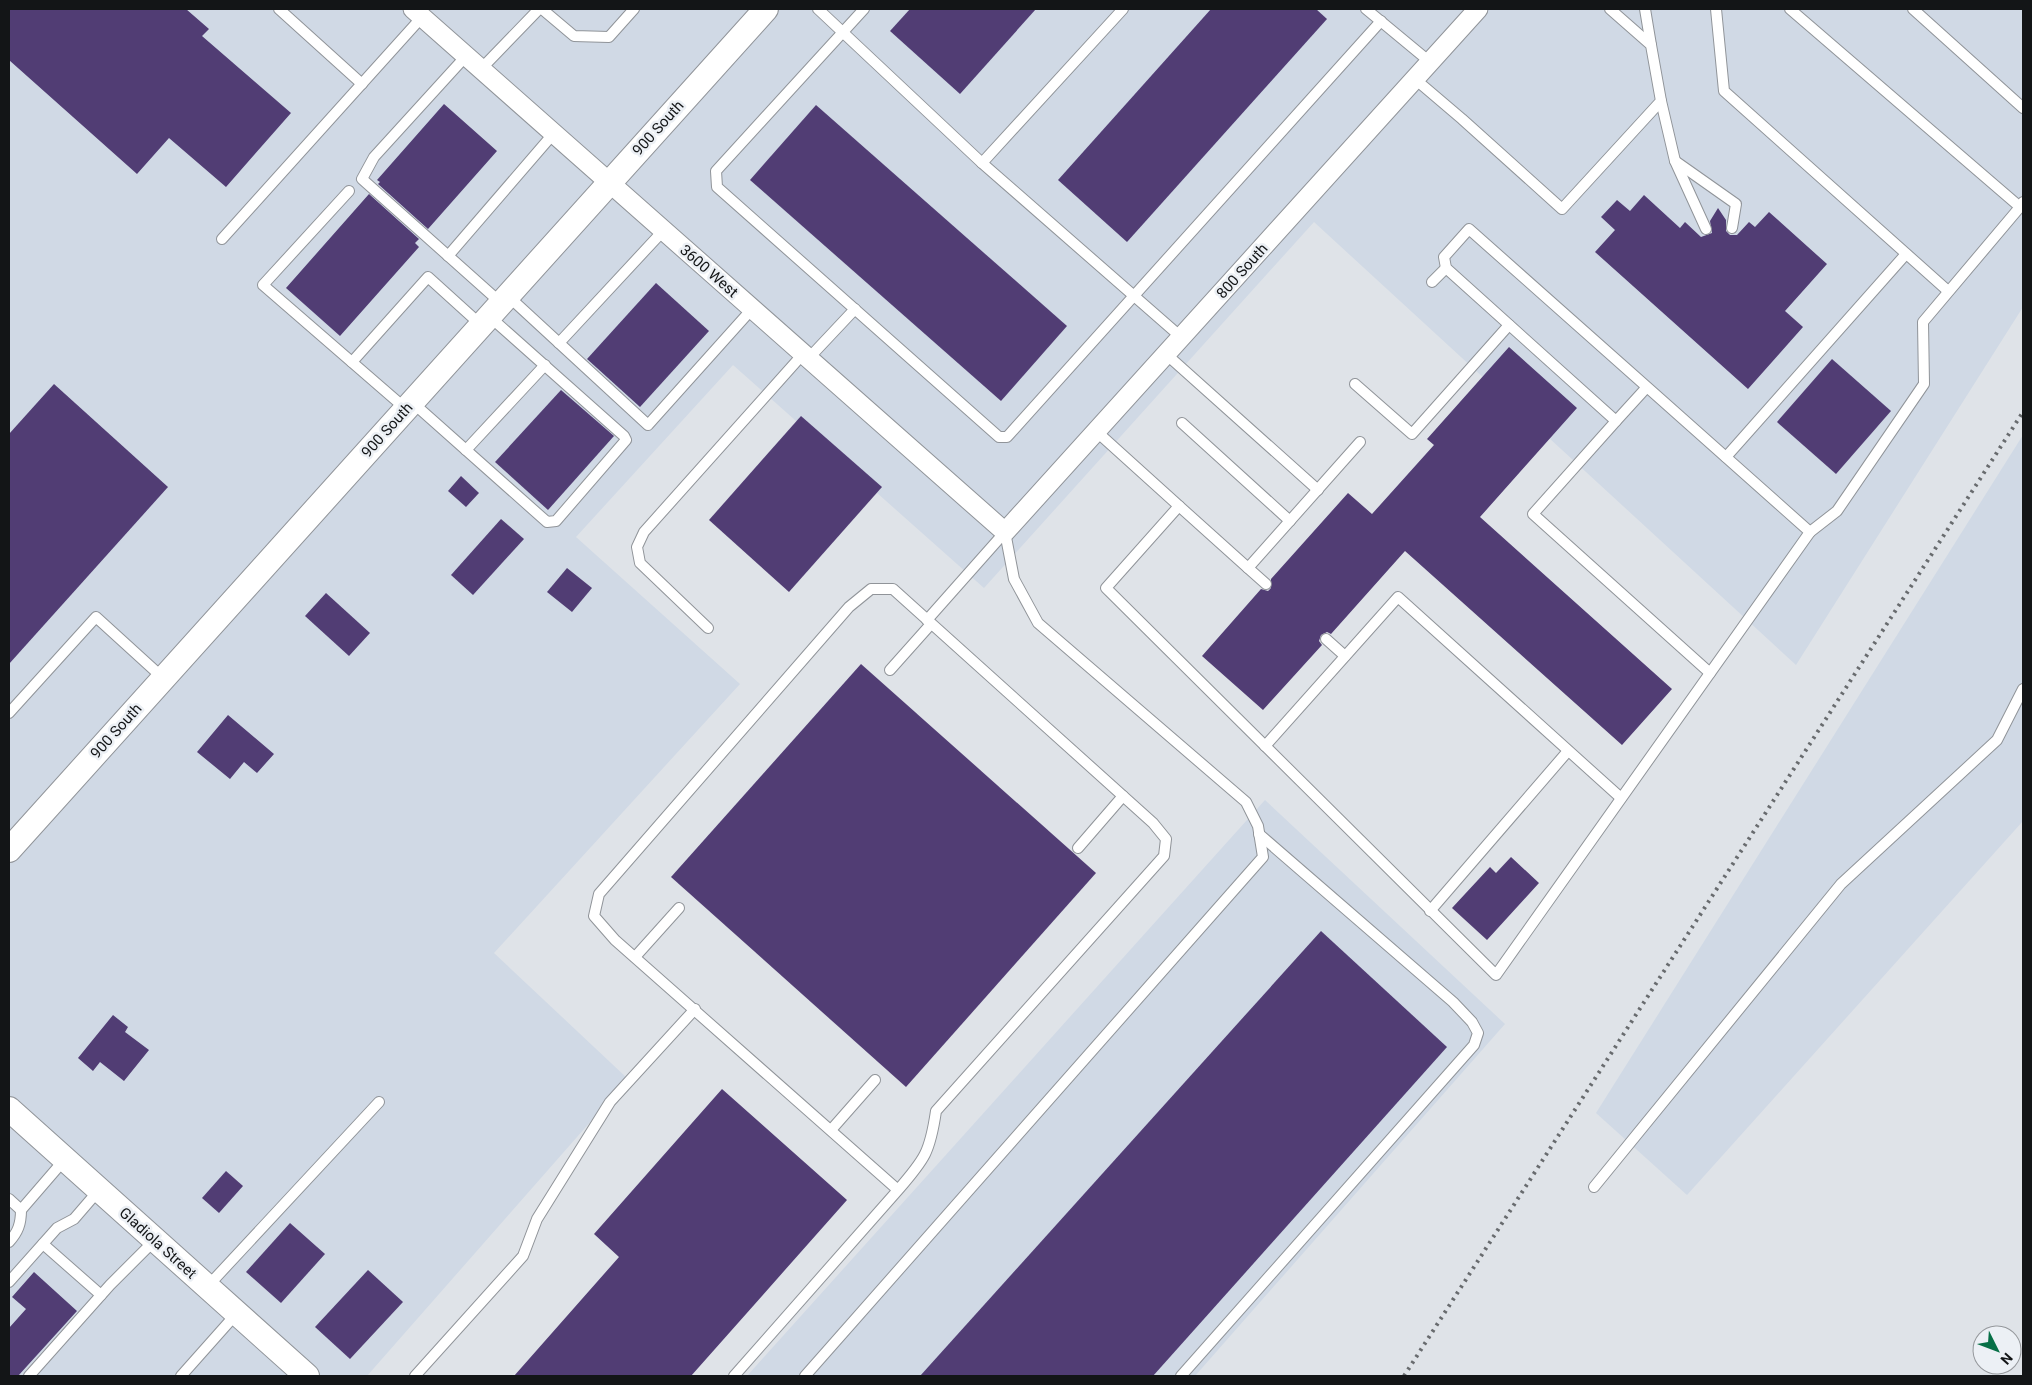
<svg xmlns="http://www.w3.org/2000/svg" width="2032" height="1385" font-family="Roboto,sans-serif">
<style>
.built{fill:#d0d9e5}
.building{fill:#513d74}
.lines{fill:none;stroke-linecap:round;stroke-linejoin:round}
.service-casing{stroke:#909499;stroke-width:12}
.minor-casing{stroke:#909499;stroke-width:21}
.tertiary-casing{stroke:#909499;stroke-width:26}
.service{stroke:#fff;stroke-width:10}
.minor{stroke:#fff;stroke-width:19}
.tertiary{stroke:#fff;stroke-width:24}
.rail{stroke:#686b6e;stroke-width:4;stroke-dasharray:2.5 5;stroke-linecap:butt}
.labels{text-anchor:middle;stroke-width:5;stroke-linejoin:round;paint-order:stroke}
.street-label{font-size:15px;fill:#131517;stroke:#ecf0f5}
</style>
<rect width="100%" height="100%" fill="#dfe3e8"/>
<g class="built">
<polygon points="9,9 2023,9 2023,307 1796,665 1314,222 984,588 733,365 576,537 740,684 494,953 628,1079 367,1376 9,1376"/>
<polygon points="2023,435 2023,821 1687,1195 1596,1113"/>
<polygon points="1265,800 1505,1024 1195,1376 747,1376"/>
</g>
<g class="building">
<polygon points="9,9 186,9 209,29 202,36 291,113 226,187 169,138 137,174 9,60"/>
<polygon points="910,9 1036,9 960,94 890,31"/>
<polygon points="1211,9 1316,9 1327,19 1127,242 1058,180"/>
<polygon points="444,104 497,151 428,229 378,184 380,182 377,180"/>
<polygon points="816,105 1067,326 1001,401 750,180"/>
<polygon points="369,194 419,239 415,243 419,247 340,336 286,288"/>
<polygon points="1644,195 1680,228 1685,222 1701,237 1712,233 1710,221 1718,208 1726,220 1726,231 1730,235 1737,235 1749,222 1755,227 1769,212 1827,264 1785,311 1803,327 1748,389 1595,252 1615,230 1601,217 1617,200 1630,211"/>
<polygon points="656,283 709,331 640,407 587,359"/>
<polygon points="1509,347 1577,408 1480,517 1672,689 1622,745 1405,551 1331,634 1327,632 1321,635 1319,641 1322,645 1263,710 1202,656 1261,589 1268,591 1271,588 1271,579 1348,493 1372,514 1434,445 1427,439"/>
<polygon points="1832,359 1891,411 1836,474 1777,422"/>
<polygon points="54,384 168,487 9,664 9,434"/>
<polygon points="561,390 614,436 548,510 495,462"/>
<polygon points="801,416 882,487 789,592 709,520"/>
<polygon points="461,476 479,493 466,507 448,491"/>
<polygon points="501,519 524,539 473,595 451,575"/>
<polygon points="567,568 592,588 572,612 547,592"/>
<polygon points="326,593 370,633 349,656 305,616"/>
<polygon points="861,664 1096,873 906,1087 671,877"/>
<polygon points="228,715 274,754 257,773 244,762 230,779 197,752"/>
<polygon points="1511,857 1539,883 1487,940 1452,908 1490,867 1496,873"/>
<polygon points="1321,931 1447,1047 1153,1376 920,1376"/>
<polygon points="113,1015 128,1027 125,1032 149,1050 124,1081 100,1062 93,1071 78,1058"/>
<polygon points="722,1089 847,1200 691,1376 514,1376 619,1257 594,1234"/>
<polygon points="226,1171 243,1186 219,1213 202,1198"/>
<polygon points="290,1223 325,1254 281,1303 246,1272"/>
<polygon points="368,1270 403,1302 350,1359 315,1327"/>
<polygon points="34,1272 77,1311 18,1376 9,1376 9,1328 26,1309 12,1297"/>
</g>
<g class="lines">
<g class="service-casing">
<g id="service">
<polyline points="279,9 362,84"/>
<polyline points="542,9 574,36 609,37 634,9"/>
<polyline points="818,9 982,163 1181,337"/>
<polyline points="864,9 716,171 717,187 999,437 1007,437 1381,21"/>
<polyline points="1366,9 1430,62"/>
<polyline points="1645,9 1651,45"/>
<polyline points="1716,9 1724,91 1948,291"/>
<polyline points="1790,9 2020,207 2023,202"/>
<polyline points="1913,9 2023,108"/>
<polyline points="466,56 374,157 362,179 501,303"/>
<polyline points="481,69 539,9"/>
<polyline points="1415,79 1462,119 1562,209 1661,101 1651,45 1610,9"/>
<polyline points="1661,101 1675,161 1706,229"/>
<polyline points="1675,161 1736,204 1732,228"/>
<polyline points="982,163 1123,9"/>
<polyline points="349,191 263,285 406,409"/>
<polyline points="222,239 422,17"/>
<polyline points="448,256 554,133"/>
<polyline points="1432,282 1446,268"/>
<polyline points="508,296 648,425 752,309"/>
<polyline points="559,343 663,231"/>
<polyline points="1166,354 1318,490"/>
<polyline points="808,359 855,309"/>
<polyline points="352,362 428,277 481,325"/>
<polyline points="1355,384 1412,434 1509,325"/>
<polyline points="412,402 547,522 556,521 626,440 624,436 489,316"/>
<polyline points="1616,421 1533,514 1710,673"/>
<polyline points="1182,423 1290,521"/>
<polyline points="1096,431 1179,506 1106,588 1496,975 1810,532 1647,387 1616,421 1446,268 1444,257 1469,229 1647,387"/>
<polyline points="466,450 545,365"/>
<polyline points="1726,457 1906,254"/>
<polyline points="1179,506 1248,568 1360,442"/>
<polyline points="1810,532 1837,511 1924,384 1923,322 2020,207"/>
<polyline points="1248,568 1266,584"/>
<polyline points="927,620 1005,532"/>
<polyline points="708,628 640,563 637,547 644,532 803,354"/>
<polyline points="1326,639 1345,656"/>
<polyline points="890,670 931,624"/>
<polyline points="9,713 96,617 163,678"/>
<polyline points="1265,746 1398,597 1621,798"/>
<polyline points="1078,848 1123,796"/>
<polyline points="1430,911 1568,751"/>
<polyline points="635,957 679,908"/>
<polyline points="831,1130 875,1080"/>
<polyline points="1594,1187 1841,884 1997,740 2023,689"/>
<polyline points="9,1199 21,1210 65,1159"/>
<path d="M9,1242c9,-10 12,-18 12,-32"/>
<polyline points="43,1244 101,1295"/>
<polyline points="9,1282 57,1228 74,1219 99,1190"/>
<polyline points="207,1287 379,1102"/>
<polyline points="29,1376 110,1285 155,1240"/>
<polyline points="181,1376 237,1313"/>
<polyline points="415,1376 523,1256 537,1219 610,1102 695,1009"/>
<path d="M734,1376l164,-186c27,-31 32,-38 38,-79l228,-255 2,-17 -13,-16 -260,-234h-22l-22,18 -250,287 -5,22 21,24 283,250"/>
<polyline points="805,1376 1263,857 1258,826 1246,802 1038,623 1014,579 1005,532"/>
<polyline points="1181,1376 1474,1045 1478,1033 1472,1022 1453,1002 1259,834"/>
</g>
</g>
<g class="minor-casing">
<polyline id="minor" points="413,9 1005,532 1478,9"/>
</g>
<g class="tertiary-casing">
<g id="tertiary">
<polyline points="9,850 766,9"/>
<polyline points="9,1109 307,1376"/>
</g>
</g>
<use href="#service" class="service"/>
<use href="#minor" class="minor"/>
<use href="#tertiary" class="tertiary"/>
<polyline class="rail" points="1404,1376 2023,412"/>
</g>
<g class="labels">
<g class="street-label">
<text transform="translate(658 128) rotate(-48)" y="5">900 South</text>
<text transform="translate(709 271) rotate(41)" y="5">3600 West</text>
<text transform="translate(1242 271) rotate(-48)" y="5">800 South</text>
<text transform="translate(387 430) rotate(-48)" y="5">900 South</text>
<text transform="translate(116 731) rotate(-48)" y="5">900 South</text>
<text transform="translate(158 1243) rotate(42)" y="5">Gladiola Street</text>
</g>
</g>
<rect width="2032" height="1385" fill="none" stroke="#131517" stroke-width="20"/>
<g transform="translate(1997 1350) rotate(132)"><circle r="24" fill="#ecf0f5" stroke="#95989c"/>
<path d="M0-4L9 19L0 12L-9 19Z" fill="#066f46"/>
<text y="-8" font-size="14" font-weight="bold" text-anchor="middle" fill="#131517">N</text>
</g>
</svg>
